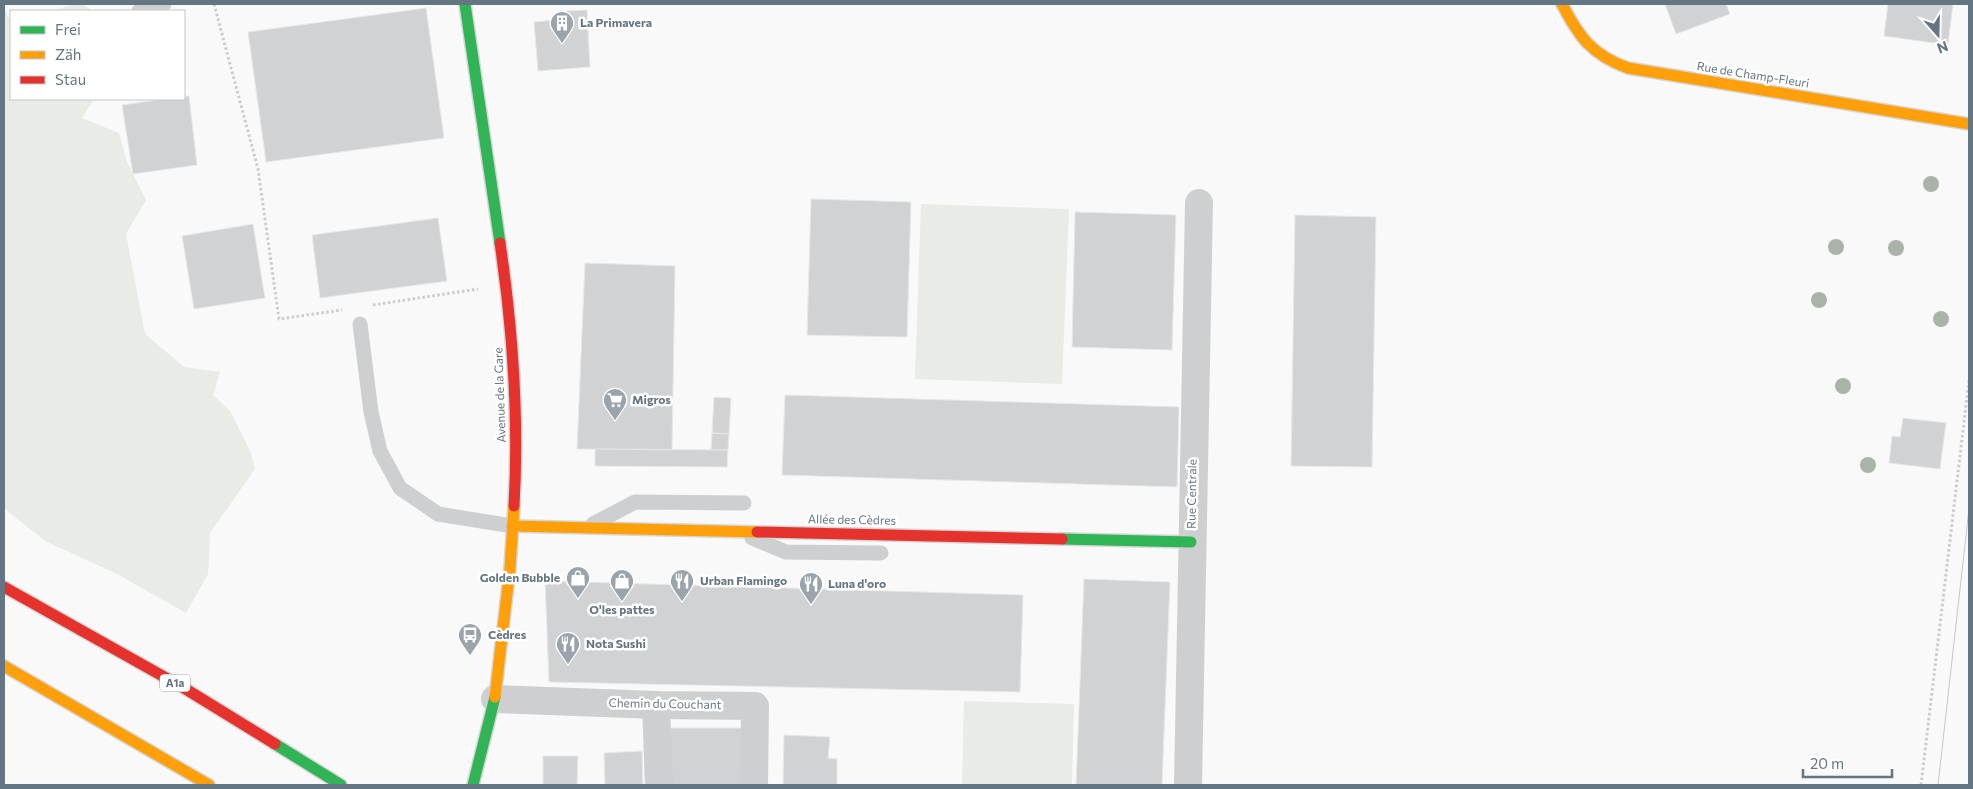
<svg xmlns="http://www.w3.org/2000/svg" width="1973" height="789" font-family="Commissioner,sans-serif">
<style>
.green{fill:#e8ebe6}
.building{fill:#d0d2d3;stroke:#e8e8e8}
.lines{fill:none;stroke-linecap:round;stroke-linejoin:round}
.fast-casing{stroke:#d5d6d7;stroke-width:14}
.slow-casing{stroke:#d5d6d7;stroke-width:14}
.jam-casing{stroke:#d5d6d7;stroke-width:14}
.path{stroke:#cbcccd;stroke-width:3;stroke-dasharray:2.5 2.5;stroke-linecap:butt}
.lane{stroke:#cecfd0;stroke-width:15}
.street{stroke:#cecfd0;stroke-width:28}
.fast{stroke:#30b455;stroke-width:11}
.slow{stroke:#ff9f0a;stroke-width:11}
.jam{stroke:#e5322d;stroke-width:11}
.tram{stroke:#c3c5c6;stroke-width:1}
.tree{fill:#a9b3a7}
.labels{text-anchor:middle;stroke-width:5;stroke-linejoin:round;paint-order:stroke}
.shield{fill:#fff;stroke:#939fa8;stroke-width:1}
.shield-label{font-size:11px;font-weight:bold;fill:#657683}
.poi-label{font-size:12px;font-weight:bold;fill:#657683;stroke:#fff;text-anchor:start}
.street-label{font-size:12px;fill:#657683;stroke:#fff}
</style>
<rect width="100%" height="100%" fill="#f9f9f9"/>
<g class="green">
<polygon points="75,4 83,4 92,11 52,11"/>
<polygon points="4,8 11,23 11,99 94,99 82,118 119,133 127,162 146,200 126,234 145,334 184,367 220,372 213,395 230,411 251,453 255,469 210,533 208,574 186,613 117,574 45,541 4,508"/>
<polygon points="921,204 1069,209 1062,384 915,379"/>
<polygon points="964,701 1074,704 1072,785 962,785"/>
</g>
<g class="building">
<polygon points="1665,4 1726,4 1730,14 1676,34"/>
<polygon points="1888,4 1953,4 1948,45 1884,36"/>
<polygon points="426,8 444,138 266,162 248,32"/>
<polygon points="587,10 590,67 538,71 534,22 567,19 566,11"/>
<polygon points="184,96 189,96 197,165 133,174 122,105 165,99 184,99"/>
<polygon points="811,199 911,202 907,337 807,335"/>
<polygon points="1075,212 1176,215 1172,350 1072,347"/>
<polygon points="1295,215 1376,217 1372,467 1291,466"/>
<polygon points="438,218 447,281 320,298 312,235"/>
<polygon points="253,224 265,298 194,309 182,236"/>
<polygon points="585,263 675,266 672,450 577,449"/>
<polygon points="785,395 1179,407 1177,487 782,475"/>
<polygon points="714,397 731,398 729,434 712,433"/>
<polygon points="1903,418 1946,423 1940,469 1889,463 1892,436 1900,437"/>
<polygon points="712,433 729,434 728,450 711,450"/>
<polygon points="595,449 728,450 727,467 595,466"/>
<polygon points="1084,579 1170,582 1162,785 1076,785"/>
<polygon points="545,581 1023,595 1020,692 549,682"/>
<polygon points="670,728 743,728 743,785 671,785"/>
<polygon points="784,735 830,737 828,758 837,759 837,785 783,785"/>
<polygon points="642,751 643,785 605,785 604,753"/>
<polygon points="543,756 578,756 577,785 543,785"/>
</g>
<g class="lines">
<g class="fast-casing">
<g id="fast">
<polyline points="465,4 500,243"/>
<polyline points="1062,539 1191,542"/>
<polyline points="275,744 341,785"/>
<polyline points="473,785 495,697"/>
</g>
</g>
<g class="slow-casing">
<g id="slow">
<path d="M1562,4c17,33 30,51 66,64l341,56"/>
<polyline points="512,526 757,532"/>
<polyline points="4,666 209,785"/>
<polyline points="495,697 510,568 514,506"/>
</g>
</g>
<g class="jam-casing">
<g id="jam">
<path d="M500,243c13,88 19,174 14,263"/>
<polyline points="757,532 1062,539"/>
<polyline points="4,587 184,688 275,744"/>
</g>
</g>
<g class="path">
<polyline points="214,4 258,169 279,319 342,310"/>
<polyline points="373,305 478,289"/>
<polyline points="1921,785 1969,380"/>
</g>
<g class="lane">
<polyline points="139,11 164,4"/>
<polyline points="360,324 371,412 380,451 400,488 438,514 512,526"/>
<polyline points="593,524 635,502 744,503"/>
<polyline points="752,538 786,552 881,553"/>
</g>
<g class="street">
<polyline points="495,699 656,705 755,706 754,785"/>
<polyline points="656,705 659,785"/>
<polyline points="1188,785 1199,203"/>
</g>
<use href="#fast" class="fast"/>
<use href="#slow" class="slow"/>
<use href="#jam" class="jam"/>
<polyline class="tram" points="1938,785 1969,509"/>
</g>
<g class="tree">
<circle cx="1931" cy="184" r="8"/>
<circle cx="1836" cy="247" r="8"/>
<circle cx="1896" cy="248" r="8"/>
<circle cx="1819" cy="300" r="8"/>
<circle cx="1941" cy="319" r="8"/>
<circle cx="1843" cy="386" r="8"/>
<circle cx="1868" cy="465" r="8"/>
</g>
<defs>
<g id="building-pin" transform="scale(1.25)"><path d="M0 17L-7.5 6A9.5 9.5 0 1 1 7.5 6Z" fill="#99a4ac" stroke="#fff"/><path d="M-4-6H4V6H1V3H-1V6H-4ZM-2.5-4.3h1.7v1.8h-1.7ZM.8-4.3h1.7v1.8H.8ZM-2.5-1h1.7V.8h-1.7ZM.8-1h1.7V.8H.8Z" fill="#fff"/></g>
<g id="supermarket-pin" transform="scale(1.25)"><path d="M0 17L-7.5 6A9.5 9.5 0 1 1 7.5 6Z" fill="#99a4ac" stroke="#fff"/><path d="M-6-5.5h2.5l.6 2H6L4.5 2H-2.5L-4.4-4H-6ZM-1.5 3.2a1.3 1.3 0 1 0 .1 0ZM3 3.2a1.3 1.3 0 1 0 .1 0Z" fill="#fff"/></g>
<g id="shop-pin" transform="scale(1.25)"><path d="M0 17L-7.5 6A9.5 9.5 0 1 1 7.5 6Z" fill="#99a4ac" stroke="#fff"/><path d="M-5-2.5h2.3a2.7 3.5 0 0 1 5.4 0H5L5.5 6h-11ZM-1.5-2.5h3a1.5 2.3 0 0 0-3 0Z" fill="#fff"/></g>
<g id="restaurant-pin" transform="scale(1.25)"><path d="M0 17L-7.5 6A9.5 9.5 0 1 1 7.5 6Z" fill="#99a4ac" stroke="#fff"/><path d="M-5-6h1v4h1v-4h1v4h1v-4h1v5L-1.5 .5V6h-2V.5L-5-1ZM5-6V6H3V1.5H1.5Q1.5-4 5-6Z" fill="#fff"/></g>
<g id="bus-pin" transform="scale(1.25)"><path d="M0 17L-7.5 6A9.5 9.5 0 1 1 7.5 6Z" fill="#99a4ac" stroke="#fff"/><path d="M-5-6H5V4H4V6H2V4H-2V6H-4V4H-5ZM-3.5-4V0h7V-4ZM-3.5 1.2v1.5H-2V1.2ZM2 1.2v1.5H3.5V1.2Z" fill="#fff"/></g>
</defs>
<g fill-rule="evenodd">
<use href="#building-pin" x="562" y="23"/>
<use href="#supermarket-pin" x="615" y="400"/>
<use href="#shop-pin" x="578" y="578"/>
<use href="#shop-pin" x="622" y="581"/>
<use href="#restaurant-pin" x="682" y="581"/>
<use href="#restaurant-pin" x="811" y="584"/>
<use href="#bus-pin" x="470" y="635"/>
<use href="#restaurant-pin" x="568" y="644"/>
</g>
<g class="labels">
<rect class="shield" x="160" y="674.5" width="30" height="17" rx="4"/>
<g class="shield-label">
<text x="175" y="687">A1a</text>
</g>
<g class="poi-label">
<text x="580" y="27">La Primavera</text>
<text x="632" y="404">Migros</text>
<text x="560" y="582" text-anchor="end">Golden Bubble</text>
<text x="700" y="585">Urban Flamingo</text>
<text x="828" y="588">Luna d'oro</text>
<text x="622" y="614" text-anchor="middle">O'les pattes</text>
<text x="488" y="639">Cèdres</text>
<text x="586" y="648">Nota Sushi</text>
</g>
<g class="street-label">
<text transform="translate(1753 75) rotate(9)" y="4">Rue de Champ-Fleuri</text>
<text transform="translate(500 395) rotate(-92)" y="4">Avenue de la Gare</text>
<text transform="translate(1192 494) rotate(-89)" y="4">Rue Centrale</text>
<text transform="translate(852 520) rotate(1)" y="4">Allée des Cèdres</text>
<text transform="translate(665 704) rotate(1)" y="4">Chemin du Couchant</text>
</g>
</g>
<rect width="1973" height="789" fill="none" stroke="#657683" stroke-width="10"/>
<rect x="10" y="10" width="175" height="90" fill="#ffffff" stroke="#c1c8cd"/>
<rect x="20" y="26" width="25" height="8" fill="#30b455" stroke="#c1c8cd"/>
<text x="55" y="35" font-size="15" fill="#657683">Frei</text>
<rect x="20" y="51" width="25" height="8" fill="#ff9f0a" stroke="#c1c8cd"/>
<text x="55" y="60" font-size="15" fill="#657683">Zäh</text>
<rect x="20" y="76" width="25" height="8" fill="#e5322d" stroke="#c1c8cd"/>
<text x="55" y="85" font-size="15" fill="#657683">Stau</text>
<g transform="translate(1938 35) rotate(160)" stroke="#ffffff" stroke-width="4" paint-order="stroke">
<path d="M0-4L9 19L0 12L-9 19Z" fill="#657683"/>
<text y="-8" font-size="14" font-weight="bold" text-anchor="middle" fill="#657683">N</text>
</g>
<path d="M1803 769v8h89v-8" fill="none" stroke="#657683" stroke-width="2.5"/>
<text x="1810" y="769" font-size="15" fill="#657683" stroke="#ffffff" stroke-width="4" paint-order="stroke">20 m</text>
</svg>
